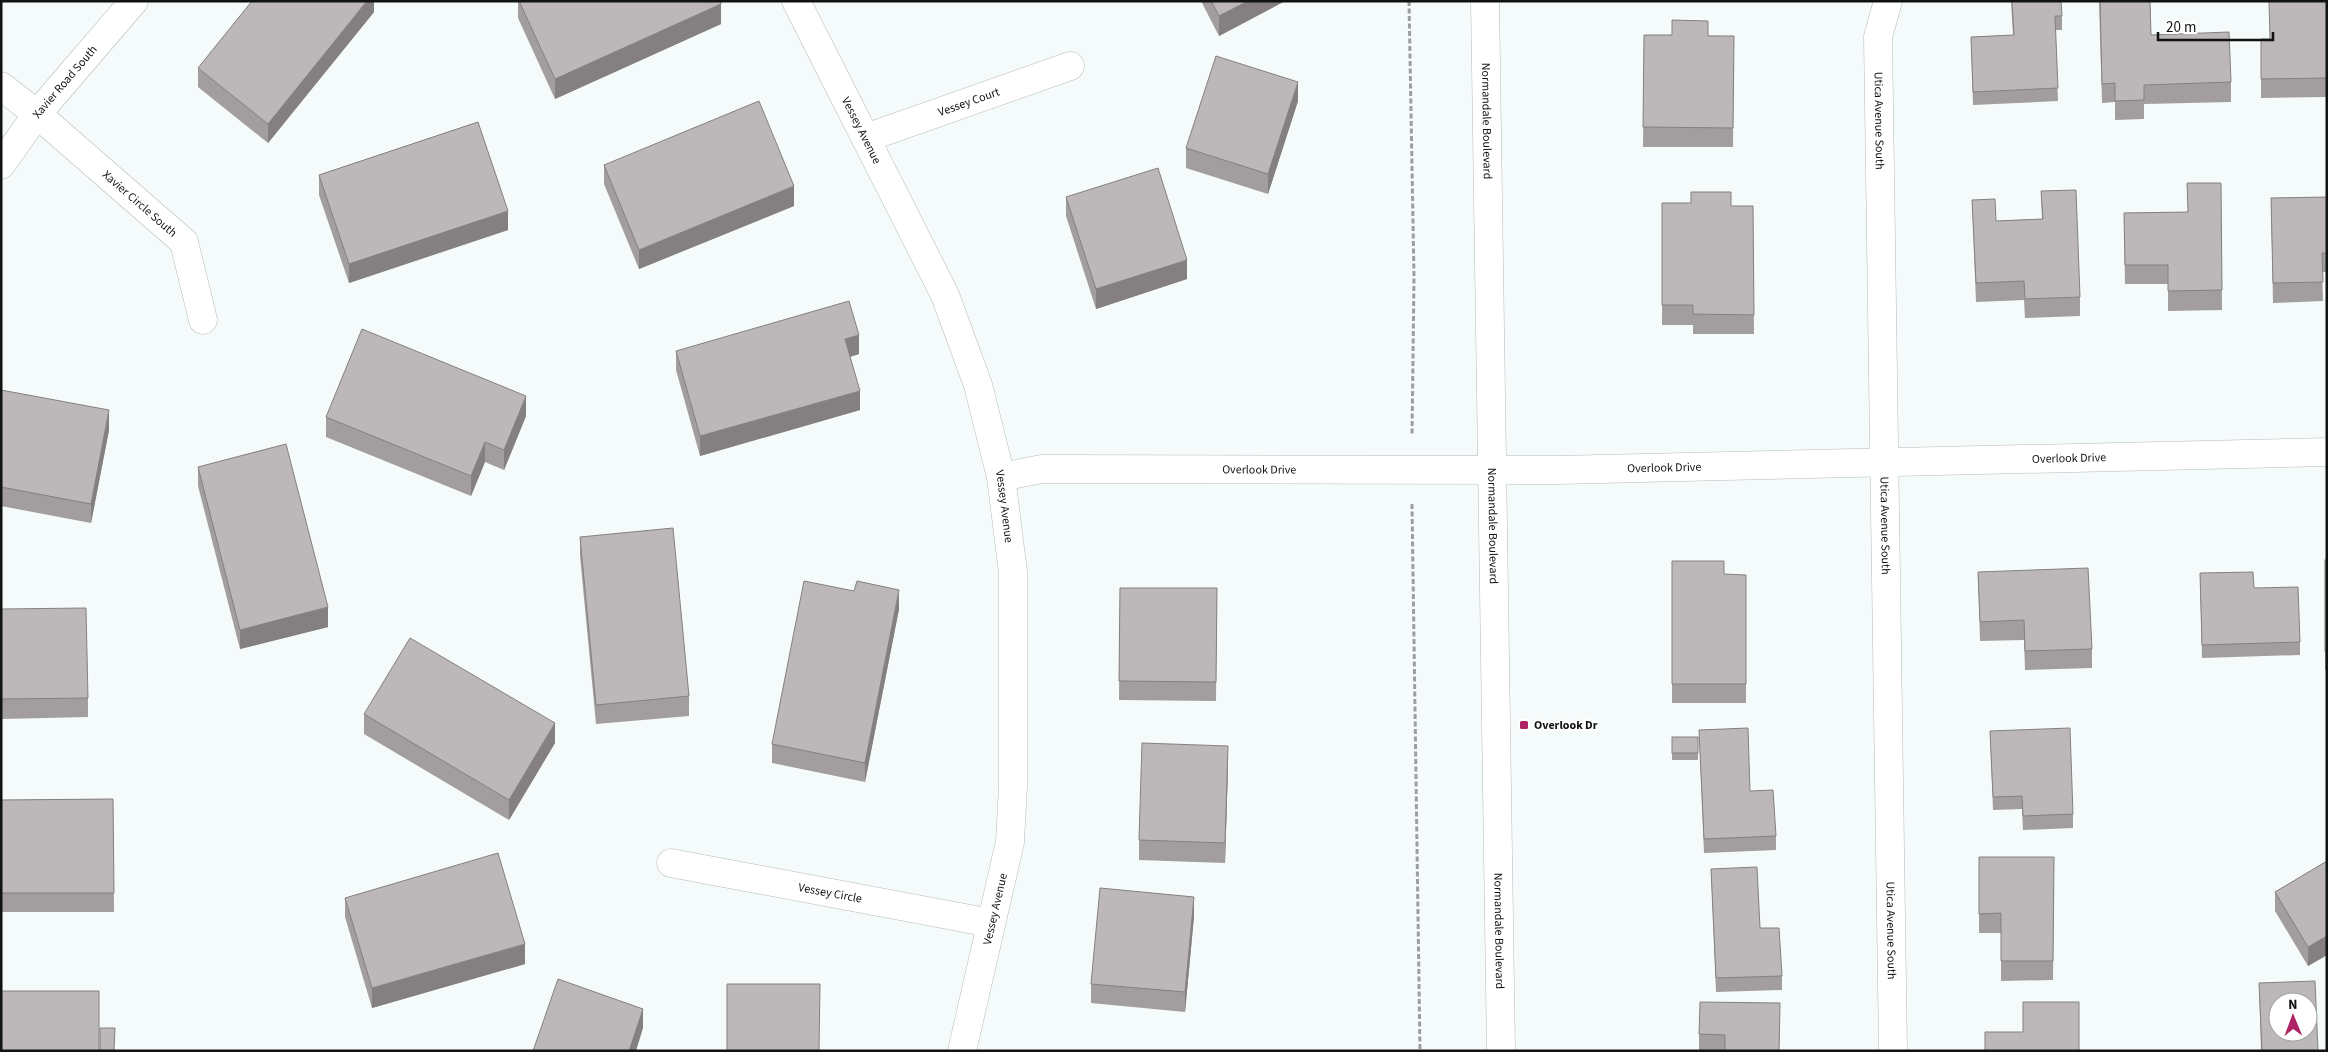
<svg xmlns="http://www.w3.org/2000/svg" width="2328" height="1052" font-family="'Source Sans 3',sans-serif">
<style>
.lines{fill:none;stroke-linecap:round;stroke-linejoin:round}
.street-casing{stroke:#b5babb;stroke-width:29}
.secondary-casing{stroke:#b5babb;stroke-width:29}
.path{stroke:#9b9f9f;stroke-width:3;stroke-dasharray:5 2.5;stroke-linecap:butt}
.street{stroke:#fff;stroke-width:28}
.secondary{stroke:#fff;stroke-width:28}
.wall{fill:#a29d9e}
.shaded-wall{fill:#848081}
.building{fill:#bcb7b8;stroke:#848081;fill-rule:evenodd}
.poi-dot{fill:#ad2364;stroke:#fff;stroke-width:2}
.labels{text-anchor:middle;stroke-width:4;stroke-linejoin:round;paint-order:stroke}
.street-label{font-size:12px;fill:#111313;stroke:#fff}
.poi-label{font-size:12px;font-weight:bold;fill:#111313;stroke:#fff;text-anchor:start}
</style>
<rect width="100%" height="100%" fill="#f5fafb"/>
<g class="lines">
<g class="street-casing">
<g id="street">
<path id="s1" d="M796,1l149,294 33,90 23,92 12,95v214l-3,56 -48,209"/>
<path id="s2" d="M1888,1l-10,36 15,1014"/>
<path id="s3" d="M1,86l36,28 147,128 19,78"/>
<path id="s4" d="M866,138l204,-72"/>
<path id="s5" d="M1,165l36,-51 97,-113"/>
<path id="s6" d="M1001,477l41,-8 516,1 769,-18"/>
<path id="s7" d="M671,863l320,60"/>
</g>
</g>
<g class="secondary-casing">
<g id="secondary">
<path id="s8" d="M1485,1l16,1050"/>
</g>
</g>
<g class="path">
<polyline points="1409,1 1414,277 1412,436"/>
<polyline points="1412,504 1420,1051"/>
</g>
<use href="#street" class="street"/>
<use href="#secondary" class="secondary"/>
</g>
<g class="wall">
<polygon points="374,1 374,12 268,143 198,87 198,68"/>
<polygon points="518,1 720,1 721,24 555,99 518,18"/>
<polygon points="1201,1 1285,1 1219,36"/>
<polygon points="2011,1 2062,16 2062,30 2055,30 2058,101 1973,105 1971,37 2013,35"/>
<polygon points="2099,1 2150,1 2151,35 2231,82 2231,102 2144,104 2144,119 2115,120 2115,102 2102,103"/>
<polygon points="2327,1 2327,97 2261,98 2261,39 2269,39"/>
<polygon points="1644,35 1734,36 1733,147 1643,147"/>
<polygon points="1298,101 1268,194 1186,168 1186,148"/>
<polygon points="604,165 794,206 639,269 604,184"/>
<polygon points="319,175 508,230 349,283 319,195"/>
<polygon points="2221,183 2222,310 2168,311 2168,284 2125,284 2124,213 2187,212"/>
<polygon points="2041,191 2080,297 2080,316 2025,318 2024,300 1976,302 1972,200 1996,221 2042,219"/>
<polygon points="1066,197 1187,279 1096,309 1066,216"/>
<polygon points="2327,197 2327,272 2322,272 2323,301 2273,303 2271,198"/>
<polygon points="1662,203 1731,206 1753,206 1754,334 1693,334 1693,325 1662,325"/>
<polygon points="676,351 859,354 850,357 860,410 700,456 676,370"/>
<polygon points="1,390 109,430 91,523 1,506"/>
<polygon points="526,416 504,470 485,462 471,496 326,437 326,417"/>
<polygon points="198,467 328,627 240,649 198,486"/>
<polygon points="580,537 689,696 689,716 596,724 580,556"/>
<rect x="2325" y="560" width="2" height="110"/>
<polygon points="1672,561 1724,574 1746,575 1746,703 1672,703"/>
<polygon points="1978,572 2092,649 2092,668 2025,670 2024,640 1980,641"/>
<polygon points="2200,573 2254,588 2300,642 2300,655 2202,658"/>
<polygon points="1120,588 1217,588 1216,701 1119,700"/>
<polygon points="1,609 88,698 88,717 1,719"/>
<polygon points="899,609 865,782 772,763 772,744"/>
<polygon points="364,714 555,743 509,820 364,734"/>
<polygon points="1699,730 1750,791 1776,836 1776,850 1704,853"/>
<polygon points="1990,731 2073,814 2073,828 2023,830 2022,809 1993,810"/>
<rect x="1672" y="737" width="26" height="23"/>
<polygon points="1228,766 1225,863 1139,860 1139,840"/>
<polygon points="113,799 114,912 1,912 1,800"/>
<polygon points="1979,857 2054,857 2053,980 2001,981 2001,933 1979,933"/>
<polygon points="2327,861 2327,955 2308,966 2275,911 2275,892"/>
<polygon points="1711,869 1782,976 1782,990 1716,992"/>
<polygon points="345,898 525,964 372,1008 345,917"/>
<polygon points="1194,916 1185,1012 1091,1003 1091,984"/>
<polygon points="2259,983 2318,1051 2261,1051"/>
<polygon points="1780,1023 1779,1051 1699,1051 1699,1034"/>
</g>
<g class="shaded-wall">
<polygon points="367,1 374,1 374,12 268,143 268,124"/>
<polygon points="1248,1 1285,1 1219,36 1219,16"/>
<polygon points="721,4 721,24 555,99 555,79"/>
<polygon points="1298,82 1298,101 1268,194 1268,174"/>
<polygon points="794,186 794,206 639,269 639,250"/>
<polygon points="508,211 508,230 349,283 349,264"/>
<polygon points="1187,260 1187,279 1096,309 1096,289"/>
<polygon points="859,335 859,354 845,358 845,339"/>
<polygon points="860,391 860,410 700,456 700,436"/>
<polygon points="526,396 526,416 504,470 504,450"/>
<polygon points="109,410 109,430 91,523 91,504"/>
<polygon points="485,442 485,462 471,496 471,476"/>
<polygon points="899,590 899,609 865,782 865,763"/>
<polygon points="328,607 328,627 240,649 240,630"/>
<polygon points="555,723 555,743 509,820 509,800"/>
<polygon points="1228,746 1228,766 1225,863 1225,843"/>
<polygon points="1194,897 1194,916 1185,1012 1185,992"/>
<polygon points="2327,936 2327,955 2308,966 2308,947"/>
<polygon points="525,944 525,964 372,1008 372,988"/>
<polygon points="643,1009 643,1028 636,1051 629,1051"/>
</g>
<g class="building">
<polygon points="252,1 367,1 268,124 198,68"/>
<polygon points="519,1 720,1 721,4 555,79"/>
<polygon points="1211,1 1248,1 1219,16"/>
<polygon points="2012,1 2061,1 2062,16 2055,16 2058,88 1973,92 1971,37 2014,35"/>
<polygon points="2100,1 2150,1 2151,35 2229,32 2231,82 2144,85 2144,100 2115,101 2115,83 2102,84"/>
<polygon points="2269,1 2327,1 2327,78 2261,79 2261,39 2270,39"/>
<polygon points="1672,20 1708,21 1708,36 1734,36 1733,128 1643,127 1644,35 1672,35"/>
<polygon points="1216,56 1298,82 1268,174 1186,148"/>
<polygon points="759,101 794,186 639,250 604,165"/>
<polygon points="478,122 508,211 349,264 319,175"/>
<polygon points="1158,168 1187,260 1096,289 1066,197"/>
<polygon points="2187,183 2221,183 2222,290 2168,291 2168,265 2125,265 2124,213 2188,212"/>
<polygon points="2076,190 2080,297 2025,299 2024,281 1976,283 1972,200 1995,199 1996,221 2043,219 2041,191"/>
<polygon points="1691,192 1731,192 1731,206 1753,206 1754,315 1693,314 1693,305 1662,305 1662,203 1691,203"/>
<polygon points="2327,197 2327,253 2322,253 2323,282 2273,283 2271,198"/>
<polygon points="849,301 859,335 845,339 860,391 700,436 676,351"/>
<polygon points="362,329 526,396 504,450 485,442 471,476 326,417"/>
<polygon points="1,390 109,410 91,504 1,487"/>
<polygon points="286,444 328,607 240,630 198,467"/>
<polygon points="673,528 689,696 596,705 580,537"/>
<rect x="2325" y="560" width="2" height="91"/>
<polygon points="1672,561 1724,561 1724,574 1746,575 1746,684 1672,684"/>
<polygon points="2088,568 2092,649 2025,651 2024,620 1980,622 1978,572"/>
<polygon points="2253,572 2254,588 2298,587 2300,642 2202,645 2200,573"/>
<polygon points="804,581 854,591 857,581 899,590 865,763 772,744"/>
<polygon points="1120,588 1217,588 1216,682 1119,681"/>
<polygon points="86,608 88,698 1,699 1,609"/>
<polygon points="410,638 555,723 509,800 364,714"/>
<polygon points="1748,728 1750,791 1773,790 1776,836 1704,839 1699,730"/>
<polygon points="2070,728 2073,814 2023,816 2022,796 1993,797 1990,731"/>
<rect x="1672" y="737" width="26" height="16"/>
<polygon points="1142,743 1228,746 1225,843 1139,840"/>
<polygon points="113,799 114,893 1,893 1,800"/>
<polygon points="498,853 525,944 372,988 345,898"/>
<polygon points="1979,857 2054,857 2053,961 2001,961 2001,913 1979,914"/>
<polygon points="2327,861 2327,936 2308,947 2275,892"/>
<polygon points="1757,867 1760,928 1779,928 1782,976 1716,978 1711,869"/>
<polygon points="1100,888 1194,897 1185,992 1091,984"/>
<polygon points="558,979 643,1009 629,1051 533,1051"/>
<path d="M2315,981l3,70h-56l-3,-68zM2278,1002h30v30h-30z"/>
<polygon points="727,984 820,984 819,1051 727,1051"/>
<rect x="1" y="991" width="98" height="60"/>
<polygon points="1700,1002 1780,1003 1779,1051 1725,1051 1725,1035 1699,1034"/>
<polygon points="2023,1002 2079,1002 2079,1051 1985,1051 1985,1032 2023,1032"/>
<polygon points="100,1028 115,1028 114,1051 100,1051"/>
</g>
<rect class="poi-dot" x="1519" y="720" width="10" height="10" rx="2.5"/>
<g class="labels">
<g class="street-label">
<text dy="4" stroke="none"><textPath href="#s5" startOffset="105">Xavier Road South</textPath></text>
<text dy="4" stroke="none"><textPath href="#s4" startOffset="109">Vessey Court</textPath></text>
<text dy="4" stroke="none"><textPath href="#s2" startOffset="121">Utica Avenue South</textPath></text>
<text dy="4" stroke="none"><textPath href="#s8" startOffset="120">Normandale Boulevard</textPath></text>
<text dy="4" stroke="none"><textPath href="#s1" startOffset="145">Vessey Avenue</textPath></text>
<text dy="4" stroke="none"><textPath href="#s3" startOffset="182">Xavier Circle South</textPath></text>
<text dy="4" stroke="none"><textPath href="#s6" startOffset="1069">Overlook Drive</textPath></text>
<text dy="4" stroke="none"><textPath href="#s6" startOffset="259">Overlook Drive</textPath></text>
<text dy="4" stroke="none"><textPath href="#s6" startOffset="664">Overlook Drive</textPath></text>
<text dy="4" stroke="none"><textPath href="#s1" startOffset="550">Vessey Avenue</textPath></text>
<text dy="4" stroke="none"><textPath href="#s2" startOffset="526">Utica Avenue South</textPath></text>
<text dy="4" stroke="none"><textPath href="#s8" startOffset="525">Normandale Boulevard</textPath></text>
<text dy="4" stroke="none"><textPath href="#s7" startOffset="162">Vessey Circle</textPath></text>
<text transform="translate(995 909) rotate(-77)" y="4">Vessey Avenue</text>
<text dy="4" stroke="none"><textPath href="#s2" startOffset="931">Utica Avenue South</textPath></text>
<text dy="4" stroke="none"><textPath href="#s8" startOffset="930">Normandale Boulevard</textPath></text>
</g>
<g class="poi-label">
<text x="1534" y="729">Overlook Dr</text>
</g>
</g>
<rect width="2328" height="1052" fill="none" stroke="#111313" stroke-width="5"/>
<g transform="translate(2293 1017) rotate(359)"><circle r="24" fill="#ffffff" stroke="#a0a1a1"/>
<path d="M0-4L9 19L0 12L-9 19Z" fill="#ad2364"/>
<text y="-8" font-size="14" font-weight="bold" text-anchor="middle" fill="#111313">N</text>
</g>
<path d="M2158 32v8h115v-8" fill="none" stroke="#111313" stroke-width="2.5"/>
<text x="2166" y="32" font-size="15" fill="#111313" stroke="#ffffff" stroke-width="4" paint-order="stroke">20 m</text>
</svg>
